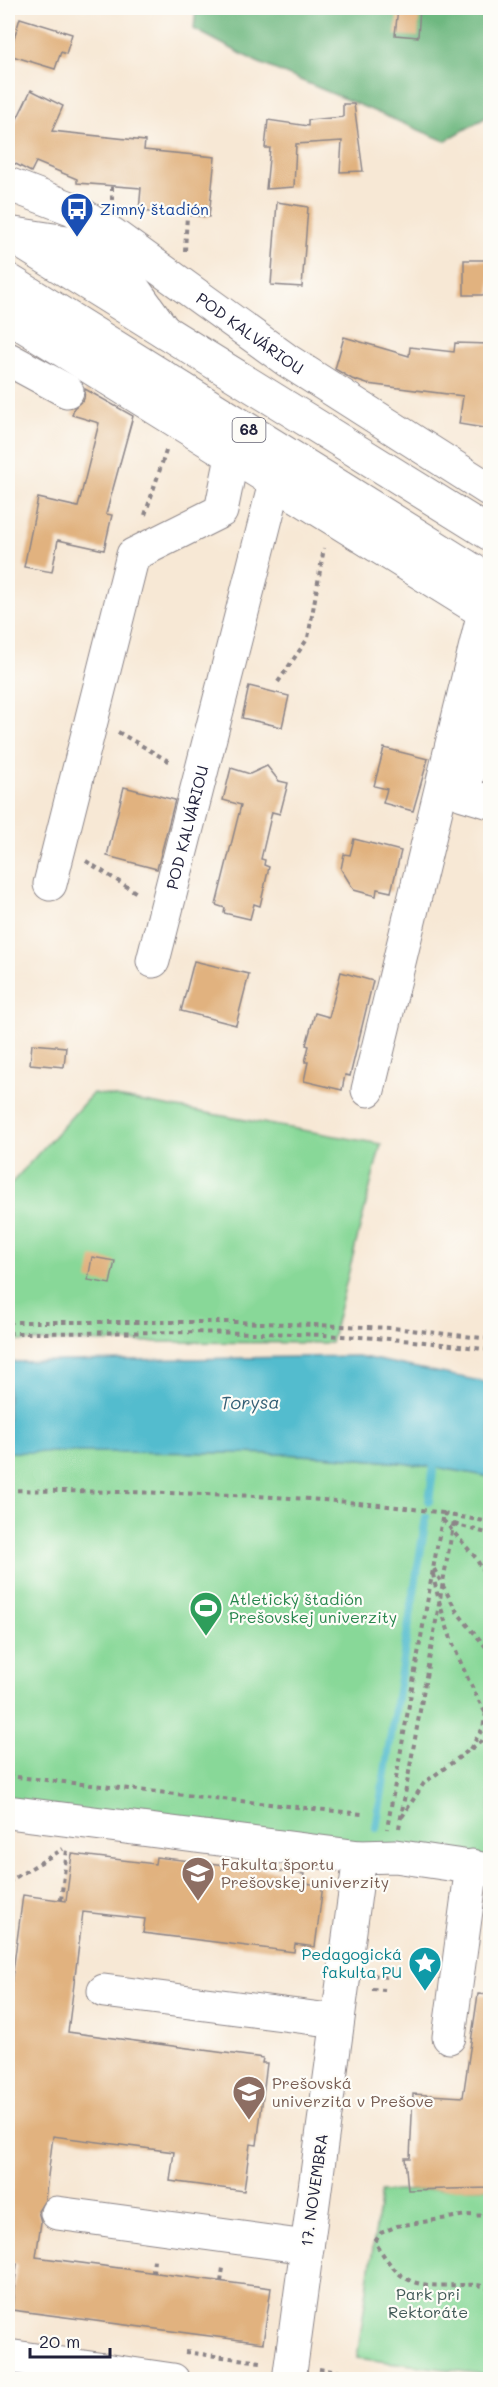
<svg xmlns="http://www.w3.org/2000/svg" width="498" height="2387" font-family="Mali,sans-serif">
<style>
.green{fill:#88d898;stroke:#557d6a;stroke-width:1.5}
.forest{fill:#6eb880;stroke:#486d5e;stroke-width:1.5}
.water{fill:#52bcce;stroke:#3a6f84;stroke-width:1.5}
.lines{fill:none;stroke-linecap:round;stroke-linejoin:round}
.stream{stroke:#52bcce;stroke-width:8}
.building{fill:#e1b27f}
.minor-casing{stroke:#8c8588;stroke-width:35}
.major-casing{stroke:#8c8588;stroke-width:35}
.path{stroke:#8c8588;stroke-width:4;stroke-dasharray:4.5 4.5;stroke-linecap:butt}
.minor{stroke:#fff;stroke-width:33}
.major{stroke:#fff;stroke-width:33}
.labels{text-anchor:middle;stroke-width:4.5;stroke-linejoin:round;paint-order:stroke}
.shield{fill:#fdfcf7;stroke:#646373;stroke-width:1.5}
.shield-label{font-size:15px;font-weight:bold;fill:#22223b}
.transit-label{font-size:16px;fill:#164399;stroke:#fdfcf7;text-anchor:start}
.street-label{font-size:16px;fill:#22223b;stroke:#fdfcf7}
.leisure-label{font-size:16px;fill:#27864d;stroke:#fdfcf7;text-anchor:start}
.education-label{font-size:16px;fill:#785e54;stroke:#fdfcf7;text-anchor:start}
.culture-label{font-size:16px;fill:#0d838f;stroke:#fdfcf7;text-anchor:end}
.park-label{font-size:16px;fill:#415957;stroke:#fdfcf7}
.water-label{font-size:18px;font-style:italic;fill:#356076;stroke:#fdfcf7}
</style>
<rect width="100%" height="100%" fill="#fdfcf7"/>
<filter id="ink" filterUnits="userSpaceOnUse"><feTurbulence type="fractalNoise" baseFrequency=".0167" numOctaves="2"/><feDisplacementMap in="SourceGraphic" scale="12" xChannelSelector="R" yChannelSelector="G"/><feConvolveMatrix kernelMatrix="1 2 1 2 8 2 1 2 1" color-interpolation-filters="sRGB"/></filter>
<filter id="wash" filterUnits="userSpaceOnUse"><feTurbulence type="fractalNoise" baseFrequency=".008" numOctaves="4" result="noise"/><feDisplacementMap in="SourceGraphic" scale="24" xChannelSelector="R" yChannelSelector="G"/><feGaussianBlur stdDeviation="1.35" result="paint"/><feColorMatrix in="noise" values="0 0 0 0 0 0 0 0 0 0 0 0 0 0 0 0 0 1.4 0 .05"/><feComposite in="paint" operator="in"/></filter>
<g filter="url(#wash)">
<rect width="100%" height="100%" fill="#f7e8d5"/>
<g class="green">
<polygon points="93,1093 381,1144 331,1343 8,1341 8,1187"/>
<path d="M8,1452c160,2 324,-7 482,25v405l-482,-74z"/>
<polygon points="459,2188 490,2188 490,2375 357,2358 381,2192"/>
</g>
<polygon class="forest" points="196,8 490,8 490,115 445,141 257,62 194,29"/>
<path class="water" d="M358,1356l132,27v94c-158,-32 -322,-23 -482,-25v-90z"/>
<g class="lines">
<g class="stream">
<polyline points="429,1501 435,1457"/>
<polyline points="376,1828 426,1517"/>
</g>
</g>
<g id="blocks">
<g class="building">
<polygon points="398,8 420,8 418,37 395,35"/>
<polygon points="20,18 72,34 66,54 61,52 55,69 9,55"/>
<polygon points="31,90 63,106 52,131 145,141 144,150 215,157 209,217 139,211 141,188 77,183 77,179 36,162 31,172 8,160 8,119 15,123"/>
<polygon points="343,104 354,104 363,171 340,172 342,141 296,144 294,187 266,189 270,148 265,148 268,120 308,126 308,120 343,117"/>
<polygon points="277,202 308,207 302,287 271,285"/>
<rect x="464" y="260" width="26" height="35"/>
<polygon points="344,337 409,356 410,347 454,352 455,343 490,344 490,429 459,424 463,396 367,384 352,379 335,369"/>
<polygon points="85,389 133,416 106,514 112,515 104,550 58,540 52,572 24,567 38,498 78,507 99,423 72,415 74,408 84,399"/>
<polygon points="249,686 289,696 282,727 242,718"/>
<polygon points="384,748 428,759 413,811 383,803 387,789 374,786"/>
<polygon points="267,766 279,781 288,783 280,814 272,812 261,859 265,860 264,865 269,867 260,906 254,904 250,919 224,913 225,908 216,905 241,805 223,800 231,768 250,774"/>
<polygon points="124,787 175,800 157,869 107,856"/>
<polygon points="354,839 401,851 391,892 377,889 376,896 354,890 341,869 344,854 350,855"/>
<polygon points="194,961 249,974 236,1025 181,1011"/>
<polygon points="341,972 373,981 350,1076 345,1075 342,1090 304,1081 308,1062 305,1062 309,1046 306,1045 315,1013 329,1017"/>
<polygon points="32,1044 66,1047 64,1067 30,1064"/>
<polygon points="92,1257 115,1261 110,1284 88,1280"/>
<polygon points="72,1854 155,1864 156,1857 304,1874 303,1883 323,1885 315,1947 295,1944 294,1952 143,1933 145,1919 83,1912 68,2032 263,2058 262,2063 267,2063 257,2145 250,2144 244,2191 170,2181 174,2152 53,2136 45,2200 38,2211 41,2222 36,2257 271,2288 263,2343 12,2310 17,2264 8,2262 8,2009 23,1895 66,1901"/>
<polygon points="478,1994 490,1995 490,2188 408,2190 405,2158 410,2158 413,2094 463,2097"/>
</g>
</g>
</g>
<g filter="url(#ink)">
<use href="#blocks" fill-opacity="0" stroke="#8c8588" stroke-width="1.5"/>
<g class="lines">
<g class="minor-casing">
<g id="minor">
<path id="s1" d="M8,184l65,25 39,25 176,127 202,129"/>
<polyline points="8,233 67,242 131,285 164,331"/>
<polyline points="8,316 490,616"/>
<polyline points="8,359 67,391"/>
<polyline points="490,688 463,794 490,802"/>
<polyline points="50,884 133,555 221,511 232,457"/>
<path id="s2" d="M153,961l122,-478"/>
<polyline points="368,1090 484,612"/>
<polyline points="8,1812 360,1857 289,2380"/>
<polyline points="360,1857 395,1856 490,1870"/>
<polyline points="104,1991 337,2021"/>
<polyline points="449,2037 472,1866"/>
<polyline points="57,2213 307,2247"/>
<polyline points="8,2356 173,2380"/>
</g>
</g>
<g class="major-casing">
<g id="major">
<polyline points="8,234 490,534"/>
<polyline points="8,280 490,581"/>
</g>
</g>
<g class="path">
<polyline points="112,200 112,186"/>
<polyline points="185,251 187,215"/>
<polyline points="145,515 167,448"/>
<polyline points="278,682 308,638 324,548"/>
<polyline points="118,732 172,763"/>
<polyline points="86,861 137,893"/>
<polyline points="8,1322 235,1322 393,1328 490,1339"/>
<path d="M8,1333c160,0 323,-6 482,17"/>
<polyline points="489,1350 490,1343"/>
<path d="M8,1490c145,3 291,2 435,23l-56,316"/>
<polyline points="443,1514 490,1522"/>
<polyline points="443,1520 476,1558 490,1584"/>
<polyline points="454,1524 490,1534"/>
<polyline points="434,1569 457,1612 490,1652"/>
<path d="M433,1574c10,53 31,101 57,147"/>
<polyline points="470,1749 483,1728 486,1713"/>
<polyline points="8,1776 362,1814"/>
<polyline points="402,1817 424,1783 490,1735"/>
<polyline points="399,1828 455,1515"/>
<polyline points="8,1882 63,1849"/>
<polyline points="61,1900 67,1850"/>
<polyline points="373,1975 387,1977"/>
<polyline points="372,1989 385,1990"/>
<path d="M490,2216l-23,-1 -70,11 -16,7 -6,9c26,42 36,45 84,43 13,0 21,-2 31,5"/>
<polyline points="153,2273 154,2259"/>
<polyline points="221,2282 223,2268"/>
<polyline points="185,2352 261,2362"/>
<polyline points="319,2369 396,2380"/>
<polyline points="332,2380 333,2371"/>
</g>
<use href="#minor" class="minor"/>
<use href="#major" class="major"/>
</g>
</g>
<defs>
<g id="bus-pin" transform="scale(1.725)"><path d="M0 17L-7.5 6A9.5 9.5 0 1 1 7.5 6Z" fill="#1a4fb4" stroke="#fdfcf7"/><path d="M-5-6H5V4H4V6H2V4H-2V6H-4V4H-5ZM-3.5-4V0h7V-4ZM-3.5 1.2v1.5H-2V1.2ZM2 1.2v1.5H3.5V1.2Z" fill="#fff"/></g>
<g id="stadium-pin" transform="scale(1.725)"><path d="M0 17L-7.5 6A9.5 9.5 0 1 1 7.5 6Z" fill="#2e9e5b" stroke="#fdfcf7"/><path d="M0-5a6.5 5 0 1 0 0 10a6.5 5 0 1 0 0-10ZM-3.5-1.8h7v3.6h-7Z" fill="#fff"/></g>
<g id="university-pin" transform="scale(1.725)"><path d="M0 17L-7.5 6A9.5 9.5 0 1 1 7.5 6Z" fill="#8d6e63" stroke="#fdfcf7"/><path d="M0-5L7-2L0 1L-7-2ZM-4 1L0 2.5L4 1V4Q0 6-4 4Z" fill="#fff"/></g>
<g id="sight-pin" transform="scale(1.725)"><path d="M0 17L-7.5 6A9.5 9.5 0 1 1 7.5 6Z" fill="#0f9aa8" stroke="#fdfcf7"/><path d="M0-6L1.8-2.2L6-1.7L2.9 1.2L3.7 5.4L0 3.3L-3.7 5.4L-2.9 1.2L-6-1.7L-1.8-2.2Z" fill="#fff"/></g>
</defs>
<g fill-rule="evenodd">
<use href="#bus-pin" x="77" y="209"/>
<use href="#stadium-pin" x="206" y="1608"/>
<use href="#university-pin" x="198" y="1873"/>
<use href="#sight-pin" x="425" y="1963"/>
<use href="#university-pin" x="249" y="2092"/>
</g>
<g class="labels">
<rect class="shield" x="232.5" y="418" width="33" height="24" rx="4.5"/>
<g class="shield-label">
<text x="249" y="435">68</text>
</g>
<g class="transit-label">
<text x="100" y="215">Zimný štadión</text>
</g>
<g class="street-label">
<text dy="6" stroke="none"><textPath href="#s1" startOffset="286">POD KALVÁRIOU</textPath></text>
<text dy="6" stroke="none"><textPath href="#s2" startOffset="138">POD KALVÁRIOU</textPath></text>
<text transform="translate(314 2190) rotate(-82)" y="6">17. NOVEMBRA</text>
</g>
<g class="leisure-label">
<text x="229" y="1605">Atletický štadión<tspan x="229" dy="18">Prešovskej univerzity</tspan></text>
</g>
<g class="education-label">
<text x="221" y="1870">Fakulta športu<tspan x="221" dy="18">Prešovskej univerzity</tspan></text>
<text x="272" y="2089">Prešovská<tspan x="272" dy="18">univerzita v Prešove</tspan></text>
</g>
<g class="culture-label">
<text x="402" y="1960">Pedagogická<tspan x="402" dy="18">fakulta PU</tspan></text>
</g>
<g class="park-label">
<text x="428" y="2300">Park pri<tspan x="428" dy="18">Rektoráte</tspan></text>
</g>
<g class="water-label">
<text transform="translate(250 1403) rotate(-1)" y="6">Torysa</text>
</g>
</g>
<rect width="498" height="2387" fill="none" stroke="#fdfcf7" stroke-width="30"/>
<path d="M30 2348v9h80v-9" fill="none" stroke="#22223b" stroke-width="3"/>
<text x="39" y="2348" font-size="18" fill="#22223b" stroke="#fdfcf7" stroke-width="4.5" paint-order="stroke">20 m</text>
</svg>
